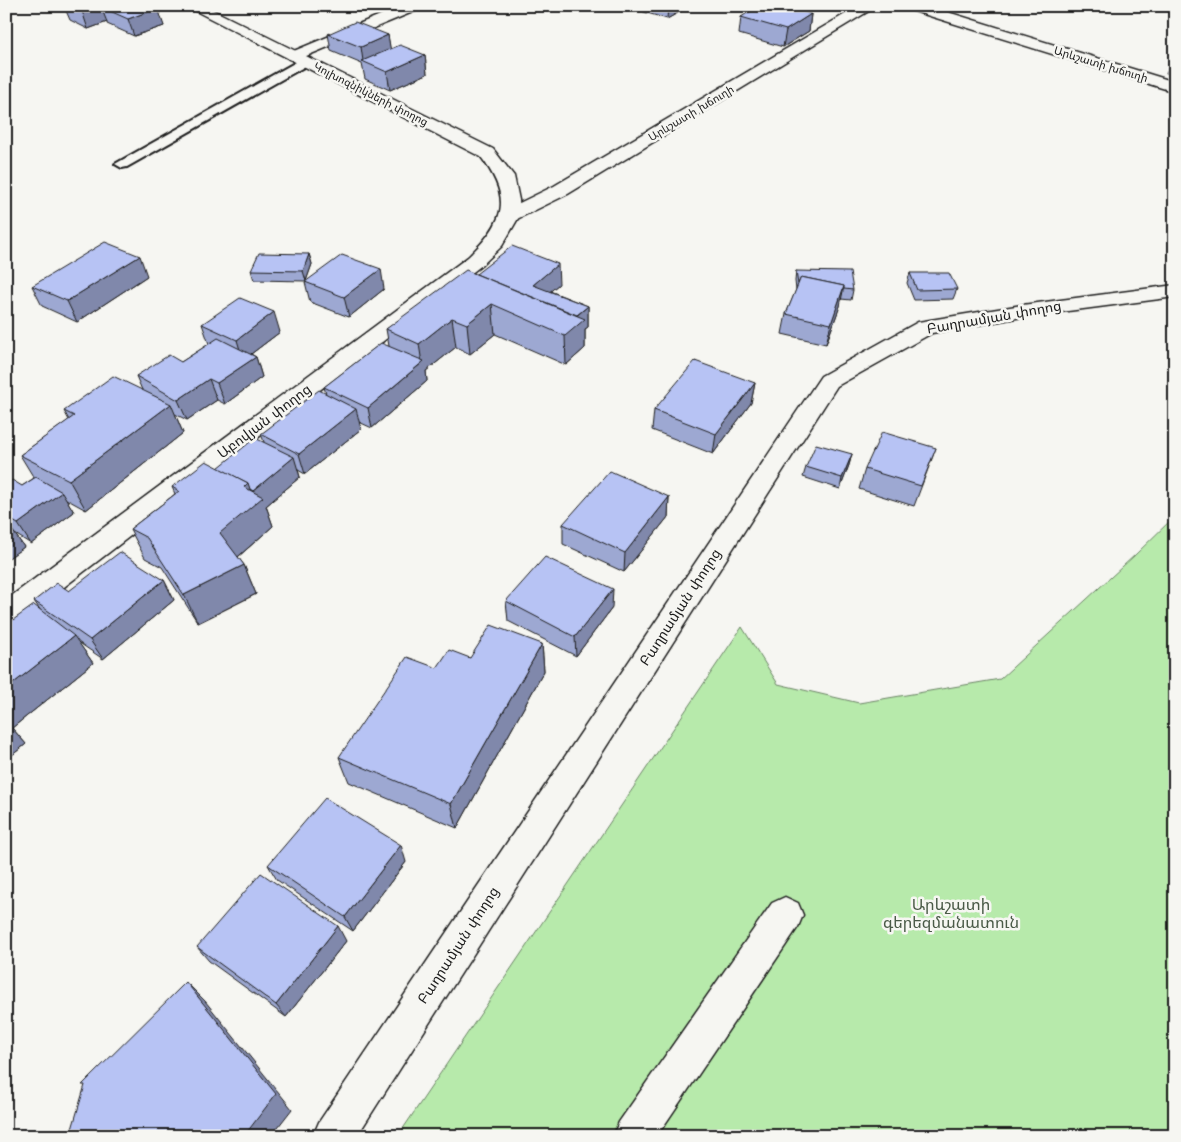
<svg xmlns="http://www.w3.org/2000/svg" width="1181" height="1142" font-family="'Comic Neue','Noto Sans Armenian',sans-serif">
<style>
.green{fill:#b7eaab;stroke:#6a8364}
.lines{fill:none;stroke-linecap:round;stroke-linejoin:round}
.service-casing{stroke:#1c1c1c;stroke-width:4}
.minor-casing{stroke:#1c1c1c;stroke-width:3}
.tertiary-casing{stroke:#1c1c1c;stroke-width:3}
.secondary-casing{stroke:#1c1c1c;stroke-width:3}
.service{fill:#f6f6f2;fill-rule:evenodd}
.minor{fill:#f6f6f2;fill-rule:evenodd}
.tertiary{fill:#f6f6f2;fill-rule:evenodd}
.secondary{fill:#f6f6f2;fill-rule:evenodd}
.wall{fill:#9da8d2;stroke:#1c1c1c}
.shaded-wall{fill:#8088ab;stroke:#1c1c1c}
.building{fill:#b7c3f4;stroke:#1c1c1c}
.labels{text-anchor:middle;stroke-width:5;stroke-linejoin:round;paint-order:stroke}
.far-street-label{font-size:11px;fill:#1c1c1c;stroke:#f6f6f2}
.street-label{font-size:14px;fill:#1c1c1c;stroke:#f6f6f2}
.near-park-label{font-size:16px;fill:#4a5a47;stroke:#f6f6f2}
</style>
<rect width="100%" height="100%" fill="#f6f6f2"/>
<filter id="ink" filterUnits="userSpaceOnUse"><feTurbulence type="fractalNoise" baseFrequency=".02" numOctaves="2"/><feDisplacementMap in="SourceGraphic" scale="10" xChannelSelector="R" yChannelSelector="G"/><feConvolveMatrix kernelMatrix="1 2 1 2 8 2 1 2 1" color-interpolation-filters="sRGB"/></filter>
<g filter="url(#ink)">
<polygon class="green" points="1175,516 1175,1136 398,1136 742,627 778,684 859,703 1000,679 1135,555"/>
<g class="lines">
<g class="service-casing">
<polygon id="service" points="305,57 309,58 311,61 309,64 127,167 122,168 115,164"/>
</g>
<g class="minor-casing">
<g id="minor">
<polygon points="402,6 422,6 420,9 299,59 289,59 286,56 289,53"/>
<polygon points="859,6 877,6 568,194 517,219 503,219 500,215 503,211 554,186"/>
<polygon points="905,6 928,6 1175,82 1175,92 907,9"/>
<polygon points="785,897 798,903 803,915 798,927 657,1136 613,1136 619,1122 772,903"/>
</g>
</g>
<g class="tertiary-casing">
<path id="tertiary" d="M186,6h19l288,143 21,27 5,24 1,15 -18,31 -20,19 -466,359 -10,3v-27l462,-343c37,-35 45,-58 13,-100z"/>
</g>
<g class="secondary-casing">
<polygon id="secondary" points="1175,285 1175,297 1022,317 932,333 837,386 357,1136 313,1136 319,1122 821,376 918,322 1022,305"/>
</g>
<use href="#service" class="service"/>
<use href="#minor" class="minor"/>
<use href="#tertiary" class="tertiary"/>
<use href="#secondary" class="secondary"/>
</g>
<g class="wall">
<polygon points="64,6 154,6 164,26 134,36 107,24 107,22 88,29 70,20"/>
<polygon points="631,6 690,6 667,19 631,8"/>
<polygon points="811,14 809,31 783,47 739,34 741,17"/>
<polygon points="328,34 388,35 390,49 425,55 427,74 390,90 365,79 362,64 331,51"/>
<polygon points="1174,55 1175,55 1175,76 1166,73"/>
<polygon points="309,254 312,264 306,281 254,280 251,270"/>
<polygon points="796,271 853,290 851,300 841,299 840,306 826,344 782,334 786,314 796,290 795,281"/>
<polygon points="910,273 957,289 953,299 914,300 907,283"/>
<polygon points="476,274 559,284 550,291 588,306 588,327 585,329 585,348 566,365 495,334 470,354 456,347 426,371 427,381 372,428 359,422 361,429 305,474 298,470 300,477 266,506 273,526 238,557 244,565 256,594 198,623 162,567 145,558 130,529 175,494 172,487 218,468 264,442 261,434 326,394 324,387 389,346 386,329"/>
<polygon points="147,276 77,322 42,306 32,286"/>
<polygon points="305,282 384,289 349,317 310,302"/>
<polygon points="202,324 280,332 251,354 256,357 262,377 225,404 217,400 187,420 175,414 183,433 86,510 66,499 74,512 31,544 15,534 24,547 6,560 6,484 22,486 34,478 20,455 69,420 64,411 142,390 136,376 181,362 209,344"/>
<polygon points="755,383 751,403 713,454 652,430 654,410"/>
<polygon points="936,448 914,506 859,489 865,469"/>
<polygon points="852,454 849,465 840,489 803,477 806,467"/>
<polygon points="669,497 668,517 624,572 563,544 563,524"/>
<polygon points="164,580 174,600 103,659 78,642 93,663 12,728 26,744 6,760 6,625 41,611 34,601 69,591"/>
<polygon points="506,601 612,608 576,656 508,621"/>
<polygon points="542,644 544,671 457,828 349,782 339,757 437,668 470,658"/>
<polygon points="406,862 353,931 277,880 268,865"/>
<polygon points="346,941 286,1017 209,961 197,947"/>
</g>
<g class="shaded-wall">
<polygon points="97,6 133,6 101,7 107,22 88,29 82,11"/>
<polygon points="668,6 690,6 667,19"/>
<polygon points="158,8 164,26 134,36 128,19"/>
<polygon points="811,14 809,31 783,47 786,30"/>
<polygon points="388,35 391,52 363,61 361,47"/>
<polygon points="425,55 427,74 390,90 387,72"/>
<polygon points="309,254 312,264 306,281 303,271"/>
<polygon points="140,256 147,276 77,322 67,301"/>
<polygon points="558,264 559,284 534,305 533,285"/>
<polygon points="381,269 384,289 349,317 344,297"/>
<polygon points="844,286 840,306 826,344 831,324"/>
<polygon points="492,304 495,334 470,354 467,324"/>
<polygon points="588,306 588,327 585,329 585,348 566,365 565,336 572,320"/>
<polygon points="274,312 280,332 243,360 237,340"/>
<polygon points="452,318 456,347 426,371 427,381 372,428 368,408 422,363 419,344"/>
<polygon points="256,357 262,377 225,404 217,383"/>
<polygon points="209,379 217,400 187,420 178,400"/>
<polygon points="755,383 751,403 713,454 716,434"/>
<polygon points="171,404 183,433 86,510 69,480"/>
<polygon points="356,409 361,429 305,474 299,454"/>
<polygon points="852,454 849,465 840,489 842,478"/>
<polygon points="294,457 300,477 266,506 273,526 232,562 220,533 244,487 248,483 257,502 253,491"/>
<polygon points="62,492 74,512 31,544 18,524"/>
<polygon points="669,497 668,517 624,572 625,553"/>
<polygon points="10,527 24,547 6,560 6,530"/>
<polygon points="244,565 256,594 198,623 184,595"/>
<polygon points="164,580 174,600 103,659 90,640"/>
<polygon points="613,589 612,608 576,656 575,637"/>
<polygon points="74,636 93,663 12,728 26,744 6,760 6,689"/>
<polygon points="542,644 544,671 457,828 451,804"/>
<polygon points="401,845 406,862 353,931 345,917"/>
<polygon points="338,926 346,941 286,1017 276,1005"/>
<polygon points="186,982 205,1001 292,1109 271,1136 244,1136"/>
</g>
<g class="building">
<polygon points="71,6 97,6 82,11"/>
<polygon points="104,6 154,6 158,8 128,19 101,7"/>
<polygon points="759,6 785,6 811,14 786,30 741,17"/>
<polygon points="355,22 388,35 361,47 328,34"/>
<polygon points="400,45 425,55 387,72 362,61"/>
<polygon points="105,242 140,256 67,301 32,286"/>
<polygon points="512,246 558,264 533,285 588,306 577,315 476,274"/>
<polygon points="259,253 309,254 303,271 251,270"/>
<polygon points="342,255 381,269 344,297 305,282"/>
<polygon points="466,270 585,319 565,336 492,304 467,324 452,318 419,344 386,329"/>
<polygon points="796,271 850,272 853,290 844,289 844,286 801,277 798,284"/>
<polygon points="910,273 949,273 957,289 917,290"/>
<polygon points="801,277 844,286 831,324 786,314"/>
<polygon points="240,298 274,312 237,340 202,324"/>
<polygon points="218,338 256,357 217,383 209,379 178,400 136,376 169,355 181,362"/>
<polygon points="381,343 424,361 368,408 324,387"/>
<polygon points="695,361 755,383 716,434 654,410"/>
<polygon points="113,376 171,404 69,480 20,455 74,416 64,411"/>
<polygon points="319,390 356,409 299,454 261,434"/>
<polygon points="882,432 936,448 921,486 865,469"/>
<polygon points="255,438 294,457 253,491 250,489 248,483 218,468"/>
<polygon points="816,444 852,454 842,478 806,467"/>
<polygon points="206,461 248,483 244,487 263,497 220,533 244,565 184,595 147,538 130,529 179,491 172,487"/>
<polygon points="610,471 669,497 625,553 563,524"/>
<polygon points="36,477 62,492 18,524 6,517 6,484 12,480 22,486"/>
<polygon points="6,525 10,527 6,530"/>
<polygon points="120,552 164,580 90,640 34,601 57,583 69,591"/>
<polygon points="545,557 613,589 575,637 506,601"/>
<polygon points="34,605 74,636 6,689 6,625"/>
<polygon points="491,625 542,644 451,804 339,757 407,657 437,668 449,650 470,658"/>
<polygon points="325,798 401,845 345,917 268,865"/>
<polygon points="261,873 338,926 276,1005 197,947"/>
<polygon points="186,982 276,1094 244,1136 70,1136 85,1085 82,1085"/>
</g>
</g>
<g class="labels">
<g class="far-street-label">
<text transform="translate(1101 64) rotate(17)" y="4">Արևշատի խճուղի</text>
<text transform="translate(371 94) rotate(27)" y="4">Կոլխոզնիկների փողոց</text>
<text transform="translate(691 113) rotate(-31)" y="4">Արևշատի խճուղի</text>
</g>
<g class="street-label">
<text transform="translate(994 317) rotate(-10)" y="5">Բաղրամյան փողոց</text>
<text transform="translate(264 421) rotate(-37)" y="5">Աբովյան փողոց</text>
<text transform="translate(680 607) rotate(-57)" y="5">Բաղրամյան փողոց</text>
<text transform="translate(458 945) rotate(-57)" y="5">Բաղրամյան փողոց</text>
</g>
<g class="near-park-label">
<text x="951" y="910">Արևշատի<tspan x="951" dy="18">գերեզմանատուն</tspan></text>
</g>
</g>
<rect width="1181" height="1142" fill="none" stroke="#f6f6f2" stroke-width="25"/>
<rect x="12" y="12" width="1156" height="1117" fill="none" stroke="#1c1c1c" stroke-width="2" filter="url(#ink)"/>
</svg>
